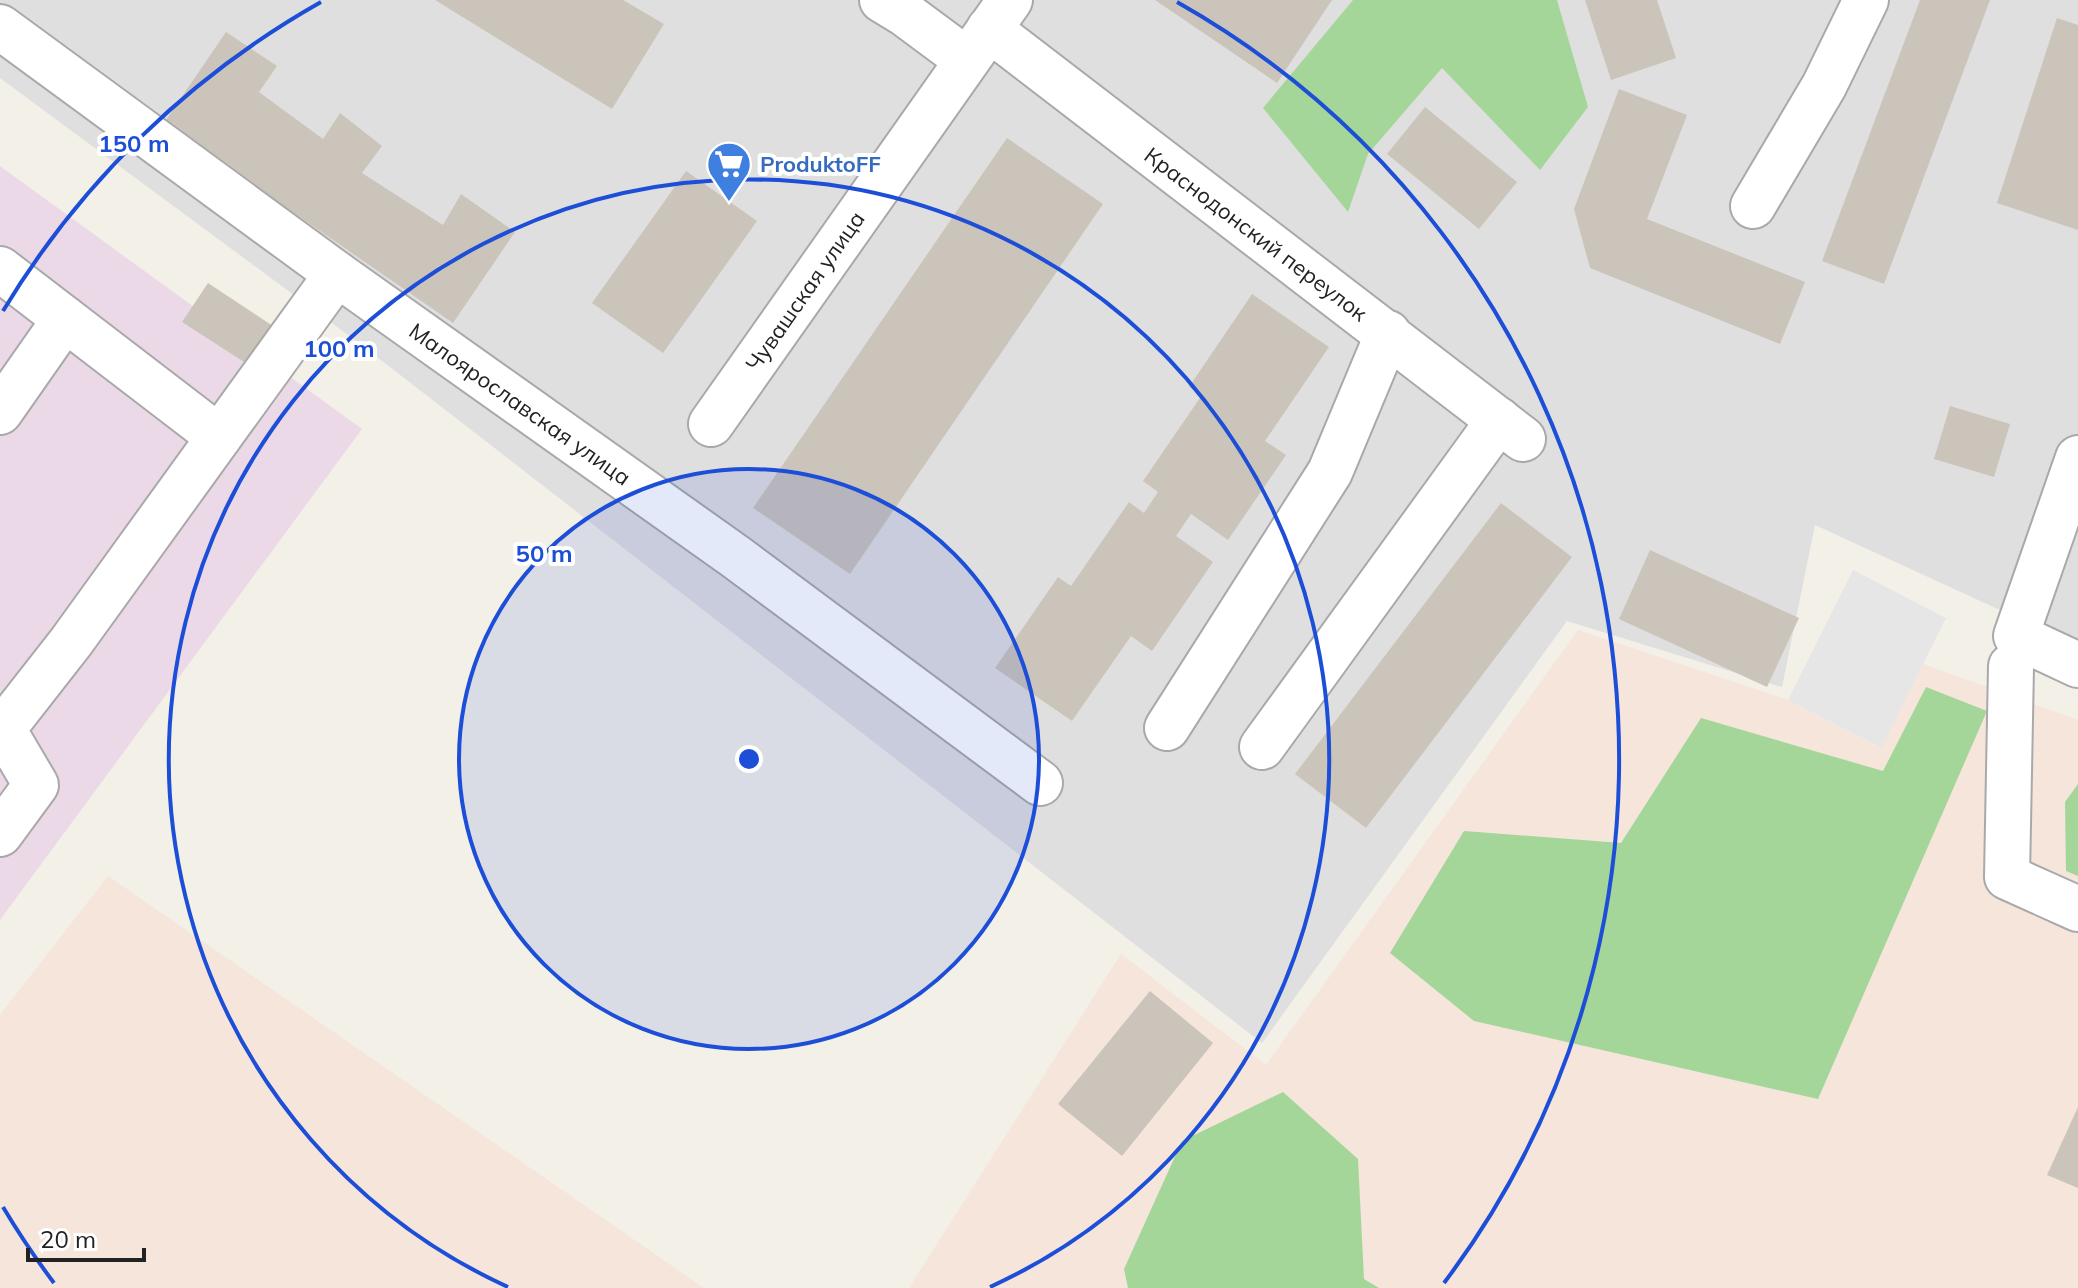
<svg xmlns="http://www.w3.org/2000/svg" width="2078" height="1288" font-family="Mulish,sans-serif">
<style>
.residential{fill:#e0dfdf}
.industrial{fill:#ecd9e7}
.military{fill:#f5e5db}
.forest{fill:#a5d699}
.parking{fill:#e6e6e6}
.building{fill:#cbc4ba}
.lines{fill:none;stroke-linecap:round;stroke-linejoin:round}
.minor-casing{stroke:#a9a9a9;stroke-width:48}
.minor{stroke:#fff;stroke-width:44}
.ring{fill:none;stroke:#1d4ed8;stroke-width:4}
.labels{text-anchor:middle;stroke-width:8;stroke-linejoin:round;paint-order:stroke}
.shop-label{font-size:22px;font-weight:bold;fill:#366cbe;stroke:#fff;text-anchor:start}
.street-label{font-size:22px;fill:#222;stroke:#fff}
.centre{fill:#1d4ed8;stroke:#fff;stroke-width:4}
.ring-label{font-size:24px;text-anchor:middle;font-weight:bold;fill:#1d4ed8;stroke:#fff;stroke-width:8;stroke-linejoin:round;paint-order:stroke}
</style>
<rect width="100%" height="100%" fill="#f3f0e8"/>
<polygon class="residential" points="0,0 2078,0 2078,646 1815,525 1782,687 1567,621 1262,1043 359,343 0,78"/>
<polygon class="industrial" points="0,166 362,429 0,920"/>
<g class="military">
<polygon points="1578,630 1788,700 1880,748 1923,664 2078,720 2078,1288 909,1288 1121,954 1266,1065"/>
<polygon points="108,876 704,1288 0,1288 0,1015"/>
</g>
<g class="forest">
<polygon points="1353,0 1557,0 1588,107 1540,170 1442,68 1368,154 1348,212 1263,108"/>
<polygon points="1926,687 1987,711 1818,1099 1474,1021 1390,953 1464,831 1621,843 1701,718 1883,771"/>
<polygon points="2078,784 2078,876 2066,871 2065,802"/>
<polygon points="1283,1092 1358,1159 1364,1279 1379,1288 1128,1288 1124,1269 1182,1141"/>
</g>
<polygon class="parking" points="1853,570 1946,618 1881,748 1788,700"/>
<g class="building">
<polygon points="435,0 623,0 664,24 612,109"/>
<polygon points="1155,0 1332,0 1277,83"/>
<polygon points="1585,0 1657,0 1676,58 1611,80"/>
<polygon points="1920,0 1990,0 1884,284 1822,261"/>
<polygon points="2057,18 2078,25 2078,230 1997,203"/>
<polygon points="226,32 277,66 259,92 323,139 340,113 382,146 362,173 443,225 461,194 515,232 453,323 164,123"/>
<polygon points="1619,89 1687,115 1647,219 1805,282 1780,344 1590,268 1574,209"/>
<polygon points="1425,107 1517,182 1479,229 1387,154"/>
<polygon points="1007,138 1103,204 850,574 753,508"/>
<polygon points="686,171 757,221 663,353 592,303"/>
<polygon points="208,283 279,330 255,369 182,322"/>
<polygon points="1252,294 1329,347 1265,441 1286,455 1228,540 1191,514 1176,536 1213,562 1152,651 1131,636 1072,721 995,668 1058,577 1071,586 1129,502 1144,513 1158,492 1143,481 1202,395 1189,387"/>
<polygon points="1950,406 2010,424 1994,477 1934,459"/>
<polygon points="1501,503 1572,557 1366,828 1295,774"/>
<polygon points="1650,550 1799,618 1767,687 1619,619"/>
<polygon points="1150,991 1213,1043 1122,1156 1058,1104"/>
<polygon points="2078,1107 2078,1188 2047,1175"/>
</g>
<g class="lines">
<g class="minor-casing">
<g id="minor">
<polyline points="882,0 905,14 967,60"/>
<polyline points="0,27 337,274 736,557 1040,783"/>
<polyline points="989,29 1523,439"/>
<polyline points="1753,206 1824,86 1866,0"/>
<polyline points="0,269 219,437"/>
<polyline points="0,412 65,319"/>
<polyline points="711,424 1010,0"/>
<polyline points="2078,458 2016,636 2078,665"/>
<polyline points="2011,666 2007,877 2078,909"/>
<polyline points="1167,728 1330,472 1388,333"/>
<polyline points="1262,747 1499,420"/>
<polyline points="0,834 36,785 3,729 71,642 337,274"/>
</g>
</g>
<use href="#minor" class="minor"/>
</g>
<circle cx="749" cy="759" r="290" fill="#1d4ed8" fill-opacity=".12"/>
<g class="ring">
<circle cx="749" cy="759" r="290"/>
<path d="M508 1287A580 580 0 1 1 990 1287"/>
<path d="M54 1283A870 870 0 0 1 3 1207M3 311A870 870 0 0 1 321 2M1177 2A870 870 0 0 1 1444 1283"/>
</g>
<defs>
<g id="supermarket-pin" transform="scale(2.3)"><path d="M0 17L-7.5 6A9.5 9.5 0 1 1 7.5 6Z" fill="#3f7fe0" stroke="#fff"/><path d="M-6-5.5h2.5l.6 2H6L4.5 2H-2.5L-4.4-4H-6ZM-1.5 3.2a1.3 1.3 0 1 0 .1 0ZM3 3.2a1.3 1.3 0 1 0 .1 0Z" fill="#fff"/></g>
</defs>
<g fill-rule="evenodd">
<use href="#supermarket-pin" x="729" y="164"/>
</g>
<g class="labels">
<g class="shop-label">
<text x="760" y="172">ProduktoFF</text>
</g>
<g class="street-label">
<text transform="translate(1256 234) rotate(37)" y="8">Краснодонский переулок</text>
<text transform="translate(805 291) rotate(-55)" y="8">Чувашская улица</text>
<text transform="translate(520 404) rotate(35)" y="8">Малоярославская улица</text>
</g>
</g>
<circle cx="749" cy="759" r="12" class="centre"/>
<g class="ring-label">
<text x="134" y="152">150 m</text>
<text x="339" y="357">100 m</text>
<text x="544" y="562">50 m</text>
</g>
<path d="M28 1248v12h116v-12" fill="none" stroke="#222222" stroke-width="4"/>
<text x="40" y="1248" font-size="24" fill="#222222" stroke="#ffffff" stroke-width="6" paint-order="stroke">20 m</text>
</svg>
